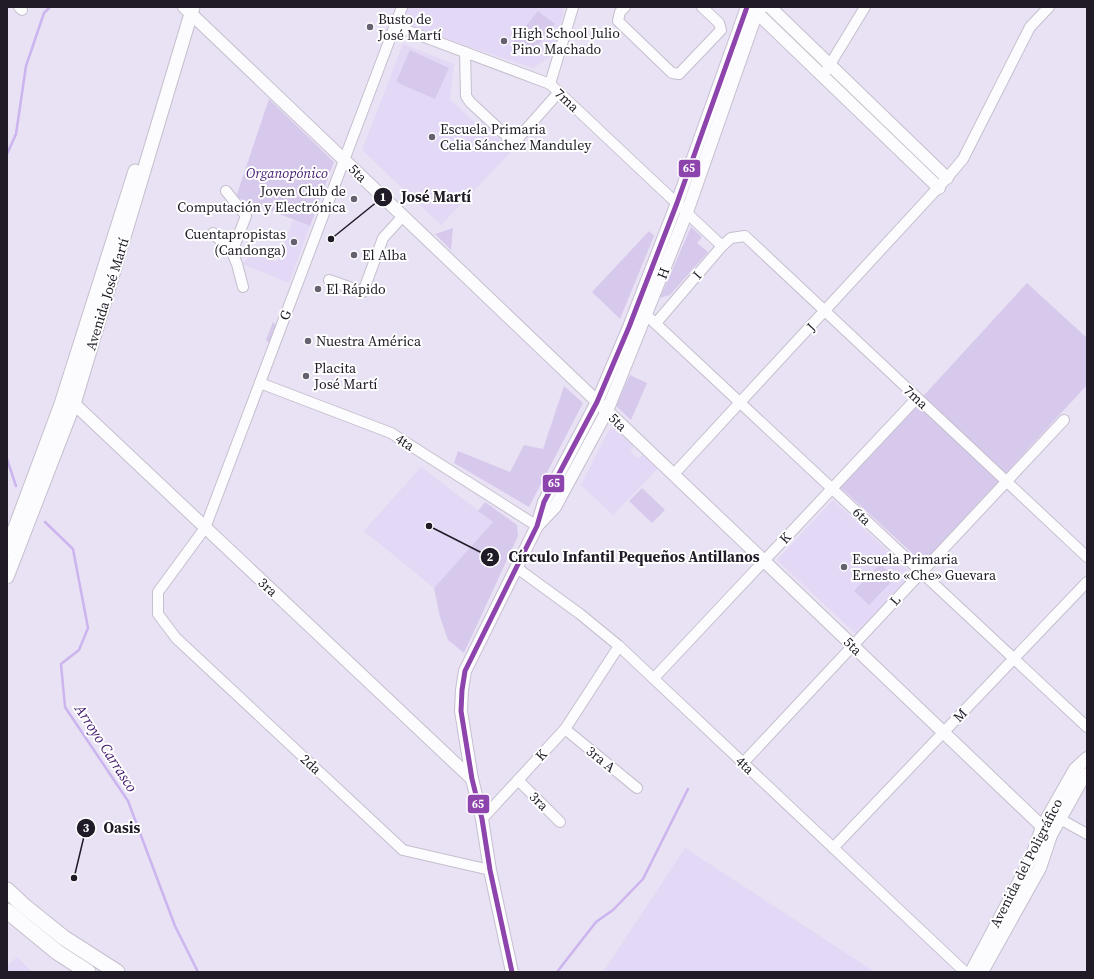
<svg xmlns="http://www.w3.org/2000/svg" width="1094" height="979" font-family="'Source Serif 4',serif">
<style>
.built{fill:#e3d8f5}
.green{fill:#d7c9ec}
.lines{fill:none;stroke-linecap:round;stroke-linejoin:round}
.stream{stroke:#ccb4ee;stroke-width:2.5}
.minor-casing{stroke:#c5bfce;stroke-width:12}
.tertiary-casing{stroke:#c5bfce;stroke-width:14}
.secondary-casing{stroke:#c5bfce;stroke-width:15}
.primary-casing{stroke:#c5bfce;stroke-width:17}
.minor{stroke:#fcfbfd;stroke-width:10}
.tertiary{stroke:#fcfbfd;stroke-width:12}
.secondary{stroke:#fcfbfd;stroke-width:13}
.primary{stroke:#fcfbfd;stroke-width:15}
.bus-1-casing{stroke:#fff;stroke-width:8}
.bus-1{stroke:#8e44ad;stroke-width:5}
.poi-dot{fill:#66616f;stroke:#fff;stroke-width:1.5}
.labels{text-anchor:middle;stroke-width:4;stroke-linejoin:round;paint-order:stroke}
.poi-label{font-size:14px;fill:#201b27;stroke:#fff;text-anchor:start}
.street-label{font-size:14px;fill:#201b27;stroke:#fff}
.park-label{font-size:14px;font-style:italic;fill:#4a2074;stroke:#fff}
.water-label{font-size:15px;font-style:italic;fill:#43186d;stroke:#fff}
.leader{fill:none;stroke:#201b27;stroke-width:1.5}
.callout-dot{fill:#201b27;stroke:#fff;stroke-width:1.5}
.mark-label{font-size:12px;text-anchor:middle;font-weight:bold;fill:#fff}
.callout-label{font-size:15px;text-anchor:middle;font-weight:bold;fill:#201b27;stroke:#fff;stroke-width:4;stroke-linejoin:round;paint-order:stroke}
.line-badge{stroke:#fff;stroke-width:1.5}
.badge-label{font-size:11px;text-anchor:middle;font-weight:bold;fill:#fff}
</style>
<rect width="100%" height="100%" fill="#e9e2f4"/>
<g class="built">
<polygon points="408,7 562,7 564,12 551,56 533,68 409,27 405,12"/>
<polygon points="403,44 454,64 450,99 476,124 480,120 512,151 441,225 362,150"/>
<polygon points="293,220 310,226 289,283 242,264 253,253 277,262"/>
<polygon points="614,428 634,445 630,451 637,458 644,455 658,468 613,515 581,485 609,430"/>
<polygon points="421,467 493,522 434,588 364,531"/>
<polygon points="833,500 912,574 856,634 777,560"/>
<polygon points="685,848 875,972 603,972"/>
<polygon points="17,957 32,972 7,972 7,966"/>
</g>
<g class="green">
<polygon points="538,11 555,24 529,56 513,42"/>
<polygon points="410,50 449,68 435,99 396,82"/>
<polygon points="269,99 334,162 310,226 236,197"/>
<polygon points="691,227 702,237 697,243 708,252 670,295 660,298"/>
<polygon points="453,228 451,250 435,234"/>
<polygon points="649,231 654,236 620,319 592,292"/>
<polygon points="1027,283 1087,338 1087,385 923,563 840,487"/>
<polygon points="273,322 276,325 269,343 266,340"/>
<polygon points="630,375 647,383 631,420 616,406"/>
<polygon points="564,386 583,403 529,507 454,463 458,451 510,472 524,445 543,449"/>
<polygon points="642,488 665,510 652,523 629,501"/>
<polygon points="485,502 517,525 518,536 464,653 448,640 440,617 434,588 493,522 478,511"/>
<polygon points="880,564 895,578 869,605 854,591"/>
</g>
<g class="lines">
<g class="stream">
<polyline points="7,154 16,134 26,66 44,13 50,7"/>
<polyline points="7,459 16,486"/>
<polyline points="45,522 73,549 88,628 79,650 61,664 65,707 128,801 175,926 198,972"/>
<polyline points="557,972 596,922 613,910 643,879 688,789"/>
</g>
<g class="minor-casing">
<g id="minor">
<polyline points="19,7 22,10"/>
<polyline points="402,7 205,528 158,592 158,614 176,638 403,850 490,870"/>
<polyline points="625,7 620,12 618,21 672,73 679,74 721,30 719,23 702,7"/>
<polyline points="395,26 550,84 722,246"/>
<polyline points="465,52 466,96 470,102 514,143 559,92"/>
<polyline points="823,76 865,7"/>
<polyline points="550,84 573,7"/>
<polyline points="213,233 232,252 246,216 226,191"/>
<polyline points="232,252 237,264 243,287"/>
<polyline points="329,280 363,292 383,238 403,216"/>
<polyline points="641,310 1087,727"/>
<polyline points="656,323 722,246 731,238 745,236 1087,557"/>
<polyline points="260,383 391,433 537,526"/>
<polyline points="673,475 947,178 963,159 1030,27 1049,7"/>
<polyline points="517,568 580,614 619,646 965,972"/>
<polyline points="654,678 917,398"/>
<polyline points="565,729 637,788"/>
<polyline points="743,763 1064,420"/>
<polyline points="518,780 560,822"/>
<polyline points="482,819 565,729 619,646"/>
<polyline points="1060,819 1087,834"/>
<polyline points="833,848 1087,582"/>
</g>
</g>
<g class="tertiary-casing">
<g id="tertiary">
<polyline points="184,7 1051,835"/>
<polyline points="770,7 947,178"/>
<polyline points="752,8 939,188"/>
<polyline points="68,398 472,779"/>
<polyline points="539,524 555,507 607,411 687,212 757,12 762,7"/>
<polyline points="512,972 490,870 482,819 472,779 461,711 462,690 465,671 537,526 544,502 597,402 629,327 677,203 747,7"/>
<polyline points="971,972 1030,861 1042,827 1075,769 1087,758"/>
<polyline points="982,972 1040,868 1051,835 1083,778 1087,774"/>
</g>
</g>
<g class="secondary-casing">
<g id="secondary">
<polyline points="7,549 61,404 135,171"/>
<polyline points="7,577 74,404 193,7"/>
</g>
</g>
<g class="primary-casing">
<g id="primary">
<polyline points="7,890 23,905 64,938 117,972"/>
<polyline points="7,911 57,952 88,972"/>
</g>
</g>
<use href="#minor" class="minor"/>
<use href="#tertiary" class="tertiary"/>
<use href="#secondary" class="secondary"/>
<use href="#primary" class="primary"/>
<g class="bus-1-casing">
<polyline id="bus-1" points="512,972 490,870 482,819 472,779 461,711 462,690 465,671 537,526 544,502 597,402 629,327 677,203 747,7"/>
</g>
<use href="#bus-1" class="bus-1"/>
</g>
<g class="poi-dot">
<circle cx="370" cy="27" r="4"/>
<circle cx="504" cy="41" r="4"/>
<circle cx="432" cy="137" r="4"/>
<circle cx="354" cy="199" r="4"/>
<circle cx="294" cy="242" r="4"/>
<circle cx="354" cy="255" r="4"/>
<circle cx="318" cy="289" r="4"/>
<circle cx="308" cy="341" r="4"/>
<circle cx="306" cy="376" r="4"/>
<circle cx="844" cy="567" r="4"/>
</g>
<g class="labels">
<g class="poi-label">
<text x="378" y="24">Busto de<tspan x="378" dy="16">José Martí</tspan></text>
<text x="512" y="38">High School Julio<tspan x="512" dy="16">Pino Machado</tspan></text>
<text x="440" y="134">Escuela Primaria<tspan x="440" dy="16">Celia Sánchez Manduley</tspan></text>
<text x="346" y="196" text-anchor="end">Joven Club de<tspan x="346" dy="16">Computación y Electrónica</tspan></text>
<text x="286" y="239" text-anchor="end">Cuentapropistas<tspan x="286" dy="16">(Candonga)</tspan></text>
<text x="362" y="260">El Alba</text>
<text x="326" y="294">El Rápido</text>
<text x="316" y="346">Nuestra América</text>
<text x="314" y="373">Placita<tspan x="314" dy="16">José Martí</tspan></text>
<text x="852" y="564">Escuela Primaria<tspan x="852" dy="16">Ernesto «Che» Guevara</tspan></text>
</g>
<g class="street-label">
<text transform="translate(567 100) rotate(43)" y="5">7ma</text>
<text transform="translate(358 173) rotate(44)" y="5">5ta</text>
<text transform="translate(663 273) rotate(-69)" y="5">H</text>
<text transform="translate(697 275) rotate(-49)" y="5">I</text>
<text transform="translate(107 294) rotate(-73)" y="5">Avenida José Martí</text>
<text transform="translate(285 315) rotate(-69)" y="5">G</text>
<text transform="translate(811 327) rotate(-47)" y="5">J</text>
<text transform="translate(916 397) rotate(43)" y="5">7ma</text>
<text transform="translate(618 422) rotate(44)" y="5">5ta</text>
<text transform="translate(405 442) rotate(32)" y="5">4ta</text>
<text transform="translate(862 516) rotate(43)" y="5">6ta</text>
<text transform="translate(785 538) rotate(-47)" y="5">K</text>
<text transform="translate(268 587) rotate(43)" y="5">3ra</text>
<text transform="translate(895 600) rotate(-47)" y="5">L</text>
<text transform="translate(853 646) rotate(44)" y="5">5ta</text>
<text transform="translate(960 715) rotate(-46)" y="5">M</text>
<text transform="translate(541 755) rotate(-47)" y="5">K</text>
<text transform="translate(601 759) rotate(39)" y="5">3ra A</text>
<text transform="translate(311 764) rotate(43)" y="5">2da</text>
<text transform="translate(745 765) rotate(43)" y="5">4ta</text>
<text transform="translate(539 801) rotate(45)" y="5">3ra</text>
<text transform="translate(1026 863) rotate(-63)" y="5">Avenida del Poligráfico</text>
</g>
<g class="park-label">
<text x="287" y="178">Organopónico</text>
</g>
<g class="water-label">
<text transform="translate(106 748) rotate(57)" y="5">Arroyo Carrasco</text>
</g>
</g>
<path class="leader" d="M331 239L383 197M429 526L490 557M74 878L86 828"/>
<g class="callout-dot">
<circle cx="331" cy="239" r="4"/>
<circle cx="429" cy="526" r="4"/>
<circle cx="74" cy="878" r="4"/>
<circle cx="383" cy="197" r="10"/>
<circle cx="490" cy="557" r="10"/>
<circle cx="86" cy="828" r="10"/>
</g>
<g class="mark-label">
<text x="383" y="201">1</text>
<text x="490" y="561">2</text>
<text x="86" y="832">3</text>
</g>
<g class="callout-label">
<text x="436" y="202">José Martí</text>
<text x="634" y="562">Círculo Infantil Pequeños Antillanos</text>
<text x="122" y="833">Oasis</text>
</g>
<g class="line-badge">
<rect x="678" y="159" width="23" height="19" rx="4" fill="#8e44ad"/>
<rect x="542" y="474" width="23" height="19" rx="4" fill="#8e44ad"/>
<rect x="467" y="794" width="23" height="20" rx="4" fill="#8e44ad"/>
</g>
<g class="badge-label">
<text x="689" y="172">65</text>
<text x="554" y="487">65</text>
<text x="478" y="808">65</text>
</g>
<rect width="1094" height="979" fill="none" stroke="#201b27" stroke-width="16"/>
</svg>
